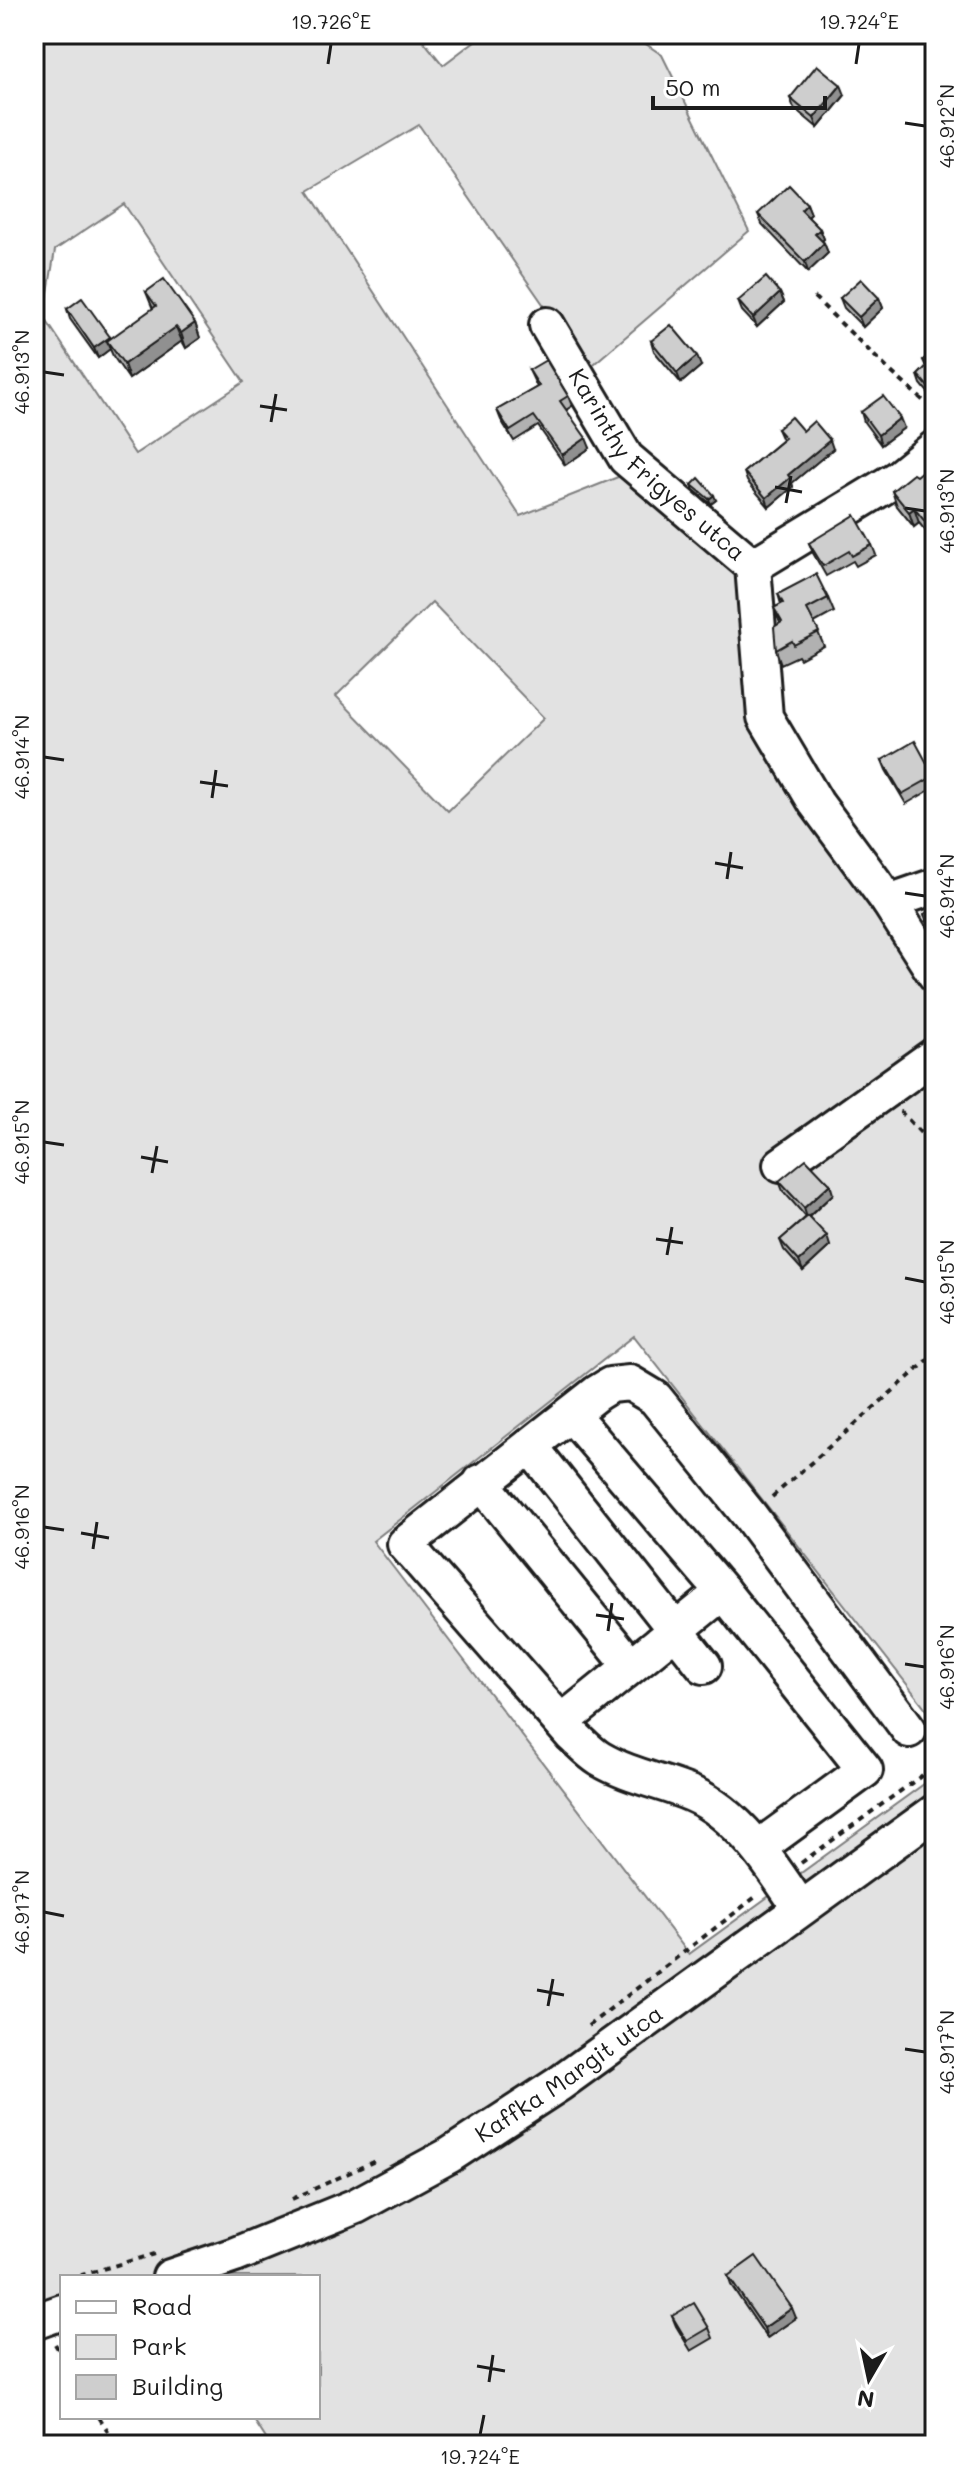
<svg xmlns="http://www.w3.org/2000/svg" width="969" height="2479" font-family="Mali,sans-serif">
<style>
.green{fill:#e2e2e2;stroke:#7f7f7f;stroke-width:2;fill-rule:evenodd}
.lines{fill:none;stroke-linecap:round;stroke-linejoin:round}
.minor-casing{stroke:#1c1c1c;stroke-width:40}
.path{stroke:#1c1c1c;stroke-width:4;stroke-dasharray:6 6;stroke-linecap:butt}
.minor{stroke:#fff;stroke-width:34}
.wall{fill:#b1b1b1;stroke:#1c1c1c;stroke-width:2}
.shaded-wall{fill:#909090;stroke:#1c1c1c;stroke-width:2}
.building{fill:#cecece;stroke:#1c1c1c;stroke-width:2}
.ticks{fill:none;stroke:#1c1c1c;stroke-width:3}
.labels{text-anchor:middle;stroke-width:8;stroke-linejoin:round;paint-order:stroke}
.street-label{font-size:24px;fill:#1c1c1c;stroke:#fff}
.neatline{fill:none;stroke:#1c1c1c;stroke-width:3}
.ticks-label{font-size:20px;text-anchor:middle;fill:#1c1c1c}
</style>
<rect width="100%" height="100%" fill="#fff"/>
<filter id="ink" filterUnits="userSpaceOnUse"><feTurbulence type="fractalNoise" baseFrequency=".0125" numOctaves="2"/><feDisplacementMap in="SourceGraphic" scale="16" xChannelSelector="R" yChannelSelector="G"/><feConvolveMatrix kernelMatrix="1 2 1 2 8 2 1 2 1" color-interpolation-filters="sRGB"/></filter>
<g filter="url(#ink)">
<path class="green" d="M34,34h384l25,31 41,-31h147l31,21 87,176 -161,138 -169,-244 -111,66 212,325 108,-43 111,96 21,157 175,265v729l-301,-384 -261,205 316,413 246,-178v669h-665l-18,-28h66v-140h-256v46l-28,8zM124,204l120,178 -109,72 -91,-137 11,-67zM432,602l112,116 -96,93 -112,-115z"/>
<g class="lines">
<g class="minor-casing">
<g id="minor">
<path id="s1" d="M547,325l79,133 127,108 12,151 51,86 73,99 46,-16"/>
<polyline points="753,566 898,478 935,448"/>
<polyline points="889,902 935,974"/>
<polyline points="781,1165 935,1055"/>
<polyline points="571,1414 723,1592 865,1770 758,1848"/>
<polyline points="530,1446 704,1666"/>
<polyline points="481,1482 630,1665"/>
<polyline points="562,1722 723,1592"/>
<path d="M800,1908c-27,-41 -61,-94 -108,-114 -31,-13 -63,-18 -92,-35 -10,-6 -19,-16 -28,-24l-167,-191 192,-151 13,-8 20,-2 25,15 95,118 159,214"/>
<path id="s2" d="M170,2277l65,-22 121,-49 94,-51 109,-71 376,-272"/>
<polyline points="34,2322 62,2312"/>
</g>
</g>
<g class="path">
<polyline points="814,297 889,370 935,411"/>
<polyline points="900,1111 935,1148"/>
<polyline points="772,1497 935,1354"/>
<polyline points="801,1863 935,1766"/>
<polyline points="588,2026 758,1895"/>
<polyline points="292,2199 375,2161"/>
<polyline points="83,2277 82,2275 154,2254"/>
<polyline points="55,2344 62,2355"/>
<polyline points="99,2417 117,2445"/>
</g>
<use href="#minor" class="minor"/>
</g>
<g class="wall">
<polygon points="914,34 935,34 923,44"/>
<polygon points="845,95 818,128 794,108 790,98"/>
<polygon points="807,204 811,214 808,217 820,229 824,239 822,241 824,243 828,253 808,272 762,224 758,214"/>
<polygon points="146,292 195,323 200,338 186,348 182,341 129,379 113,356 110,349 98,358 70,319 67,309 110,337 111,339 153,309"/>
<polygon points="780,293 784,302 757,327 742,311 738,301"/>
<polygon points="840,298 879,298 883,308 863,327 844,308"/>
<polygon points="651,341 701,366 681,383 654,351"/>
<polygon points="935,350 935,401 921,384 918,375 926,367 923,360"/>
<polygon points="529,370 568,396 572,406 566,410 590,448 565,465 538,426 514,441 501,420 497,410 537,387"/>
<polygon points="861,412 904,428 881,445 864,422"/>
<polygon points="777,429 803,431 833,449 792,483 793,487 769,507 747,481 744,472 782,440"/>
<polygon points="935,465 935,542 919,523 914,527 897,506 892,491"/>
<polygon points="692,485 716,500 711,504 694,490"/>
<polygon points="809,543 872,545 876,555 856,566 853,561 826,576 813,553"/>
<polygon points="778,594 828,598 834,612 814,623 824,646 800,659 798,656 781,664 776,650 780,623 774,608 781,604"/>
<polygon points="882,760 934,776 935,787 906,804 886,770"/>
<polygon points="935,910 935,937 928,924 924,914"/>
<polygon points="779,1181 833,1194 809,1217 830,1246 803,1271 784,1250 780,1240 806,1217 783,1191"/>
<polygon points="728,2276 796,2318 767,2338 731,2285"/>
<polygon points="672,2316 709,2328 713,2338 691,2351 676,2326"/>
</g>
<g class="shaded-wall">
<polygon points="920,34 935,34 923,44"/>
<polygon points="841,85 845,95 818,128 814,118"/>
<polygon points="807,204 811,214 805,220 801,210"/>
<polygon points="820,229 824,239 818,244 815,234"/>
<polygon points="824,243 828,253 808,272 805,262"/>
<polygon points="780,293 784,302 757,327 753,318"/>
<polygon points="879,298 883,308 863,327 859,317"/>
<polygon points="195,323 200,338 186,348 181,333"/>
<polygon points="176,327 182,341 129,379 124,364"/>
<polygon points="110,337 114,347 107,341 110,349 98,358 94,348"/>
<polygon points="697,356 701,366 681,383 677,373"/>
<polygon points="900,418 904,428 881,445 878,435"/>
<polygon points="586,438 590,448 565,465 562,455"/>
<polygon points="830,440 833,449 792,483 793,487 769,507 766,498 788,475"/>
<polygon points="714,495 716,500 711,504 709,499"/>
<polygon points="914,508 919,523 914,527 909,512"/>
<polygon points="830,1184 833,1194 807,1218 804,1208"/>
<polygon points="827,1236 830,1246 803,1271 799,1261"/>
<polygon points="792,2308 796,2318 767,2338 764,2328"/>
</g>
<g class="building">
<polygon points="817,65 841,85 814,118 790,98"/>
<polygon points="789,185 807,204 801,210 820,229 815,234 824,243 805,262 758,214"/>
<polygon points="766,277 780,293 753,318 738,301"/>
<polygon points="164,279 195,323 181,333 176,327 124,364 107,341 156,306 146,292"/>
<polygon points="861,279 879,298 859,317 840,298"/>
<polygon points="82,298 110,337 94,348 67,309"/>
<polygon points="671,325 697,356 677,373 651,341"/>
<polygon points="935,350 935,395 918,375 928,365 923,360"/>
<polygon points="546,360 568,396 560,401 586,438 562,455 534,416 510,431 497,410 539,386 529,370"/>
<polygon points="883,396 900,418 878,435 861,412"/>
<polygon points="791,417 803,431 814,421 830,440 788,475 790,478 766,498 744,472 785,438 777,429"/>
<polygon points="933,462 935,465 935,534 914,508 909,512 892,491 913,474 916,476"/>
<polygon points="699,478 714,495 709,499 692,485"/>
<polygon points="855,515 872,545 852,556 849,551 823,566 809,543"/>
<polygon points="816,574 828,598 807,609 819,632 794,645 792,641 776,650 774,627 782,622 774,608 783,603 778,594"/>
<polygon points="915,741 934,776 902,794 882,760"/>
<polygon points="935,910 935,933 924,914"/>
<polygon points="806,1159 830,1184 804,1208 779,1181"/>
<polygon points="808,1216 827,1236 799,1261 780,1240"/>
<polygon points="756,2256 792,2308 764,2328 728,2276"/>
<polygon points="694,2303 709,2328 687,2341 672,2316"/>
</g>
</g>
<path class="ticks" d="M328,64l3,-20M856,64l3,-20M905,123l20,3M44,372l20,3M260,406l27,4M271,422l5,-28M775,487l27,5M786,503l5,-27M905,508l20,3M44,757l20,3M200,782l28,4M212,798l4,-28M715,863l28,5M727,879l4,-27M905,893l20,3M44,1142l20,3M141,1157l27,5M152,1173l5,-27M656,1239l27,4M667,1255l5,-28M905,1278l20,4M44,1527l20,3M81,1533l28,5M93,1549l4,-27M596,1615l28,4M608,1631l4,-28M905,1664l20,3M44,1912l20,4M537,1990l27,5M548,2006l5,-27M905,2049l20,3M477,2366l28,5M489,2382l4,-27M480,2435l4,-20"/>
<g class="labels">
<g class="street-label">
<text dy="8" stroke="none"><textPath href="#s1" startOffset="180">Karinthy Frigyes utca</textPath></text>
<text dy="8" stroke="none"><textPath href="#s2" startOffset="450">Kaffka Margit utca</textPath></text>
</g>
</g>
<rect width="969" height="2479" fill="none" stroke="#fff" stroke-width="88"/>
<rect x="60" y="2275" width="260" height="144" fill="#ffffff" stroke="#a4a4a4" stroke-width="2"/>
<rect x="76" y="2301" width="40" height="12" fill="#ffffff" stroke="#a4a4a4" stroke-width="2"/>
<text x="132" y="2315" font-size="24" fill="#1c1c1c">Road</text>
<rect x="76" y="2335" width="40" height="24" fill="#e2e2e2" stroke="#a4a4a4" stroke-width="2"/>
<text x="132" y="2355" font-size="24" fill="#1c1c1c">Park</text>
<rect x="76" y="2375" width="40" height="24" fill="#cecece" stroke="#a4a4a4" stroke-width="2"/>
<text x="132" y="2395" font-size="24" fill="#1c1c1c">Building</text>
<g transform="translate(869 2379) rotate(189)" stroke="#ffffff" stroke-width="6" paint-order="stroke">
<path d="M0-6L14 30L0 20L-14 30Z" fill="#1c1c1c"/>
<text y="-12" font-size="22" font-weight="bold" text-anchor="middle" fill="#1c1c1c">N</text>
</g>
<path d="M653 96v12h172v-12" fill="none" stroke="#1c1c1c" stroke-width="4"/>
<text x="665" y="96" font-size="24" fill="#1c1c1c" stroke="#ffffff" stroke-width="6" paint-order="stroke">50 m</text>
<rect x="44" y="44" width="881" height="2391" class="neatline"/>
<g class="ticks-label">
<text x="331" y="29">19.726°E</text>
<text x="859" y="29">19.724°E</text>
<text transform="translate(947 126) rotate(-90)" y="7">46.912°N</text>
<text transform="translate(22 372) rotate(-90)" y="7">46.913°N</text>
<text transform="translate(947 511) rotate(-90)" y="7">46.913°N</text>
<text transform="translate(22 757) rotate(-90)" y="7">46.914°N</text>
<text transform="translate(947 896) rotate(-90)" y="7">46.914°N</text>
<text transform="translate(22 1142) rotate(-90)" y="7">46.915°N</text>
<text transform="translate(947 1282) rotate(-90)" y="7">46.915°N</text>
<text transform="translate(22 1527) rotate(-90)" y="7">46.916°N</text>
<text transform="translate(947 1667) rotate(-90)" y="7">46.916°N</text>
<text transform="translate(22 1912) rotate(-90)" y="7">46.917°N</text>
<text transform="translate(947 2052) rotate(-90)" y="7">46.917°N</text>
<text x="480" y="2464">19.724°E</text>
</g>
</svg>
